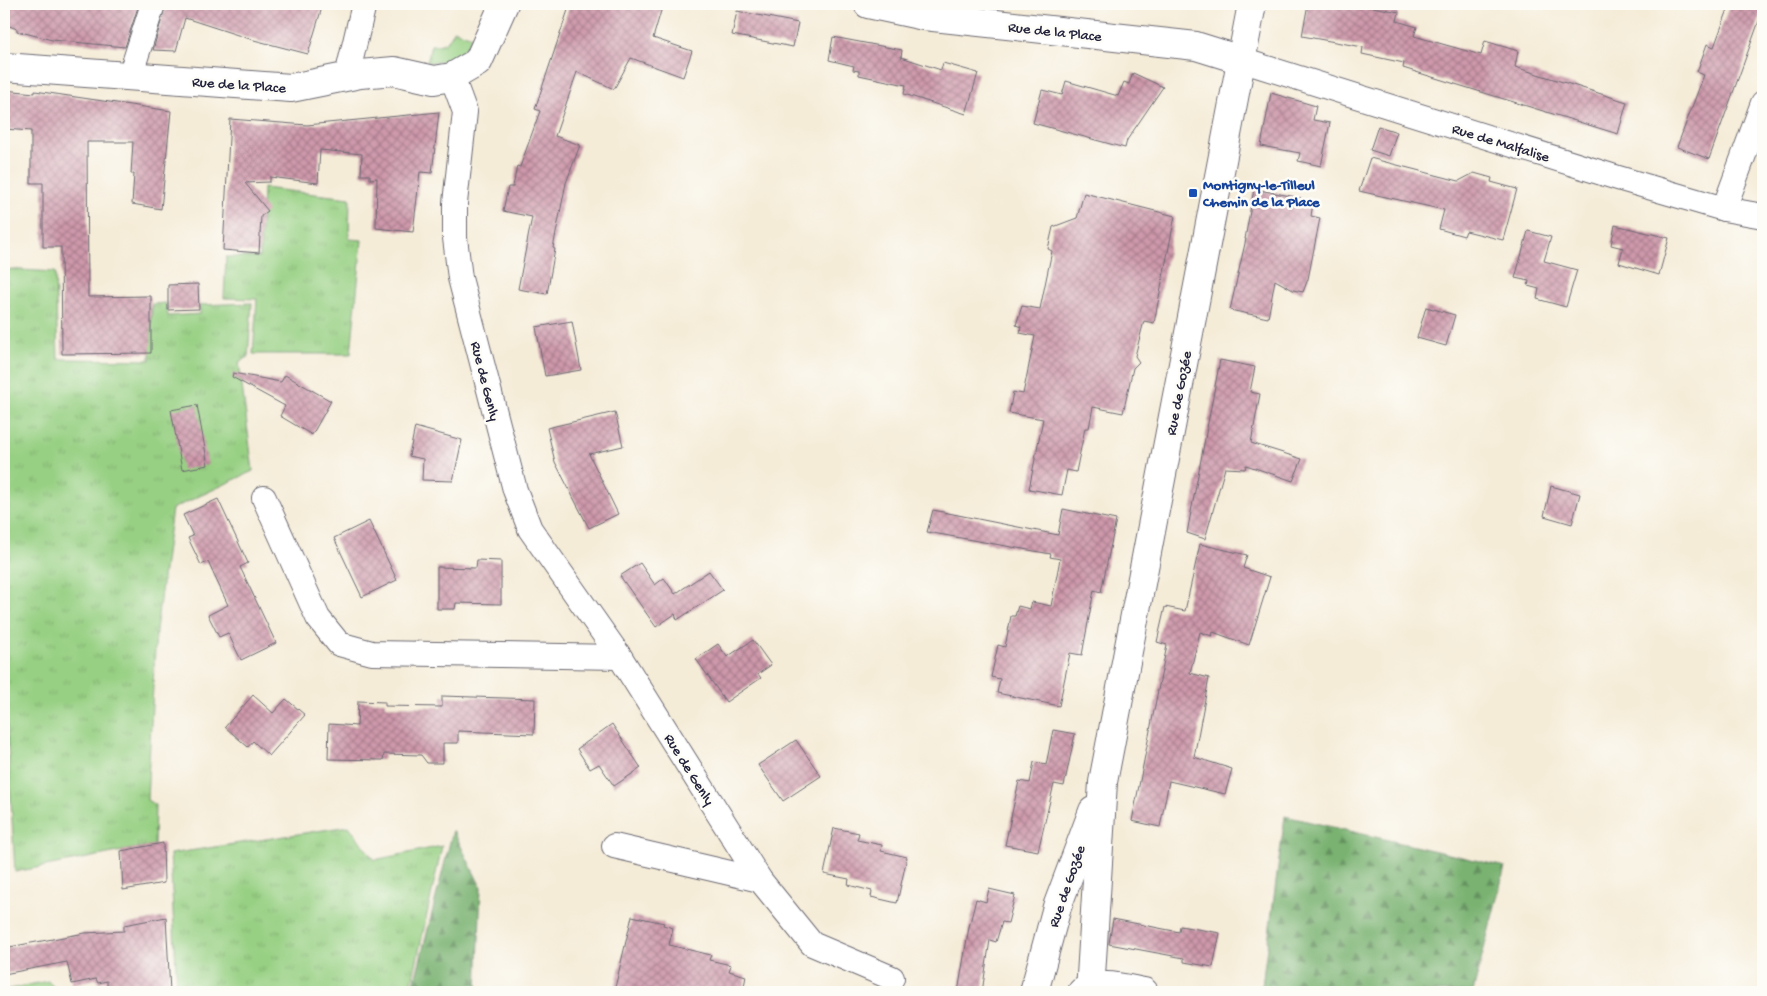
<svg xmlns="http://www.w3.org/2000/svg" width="1767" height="996" font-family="'Gochi Hand',sans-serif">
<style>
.grass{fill:url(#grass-tufts);stroke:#5c795f}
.forest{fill:url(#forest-firs);stroke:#4e6a56}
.building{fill:url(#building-cross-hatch)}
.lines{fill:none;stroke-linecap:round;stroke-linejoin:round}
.minor-casing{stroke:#6c6972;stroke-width:26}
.secondary-casing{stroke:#6c6972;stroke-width:30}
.motorway-casing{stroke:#6c6972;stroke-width:30}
.minor{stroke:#fff;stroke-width:24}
.secondary{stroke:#fff;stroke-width:28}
.motorway{stroke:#fff;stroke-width:28}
.transit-dot{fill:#1a4fb4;stroke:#fdfcf7;stroke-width:2}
.labels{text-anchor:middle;stroke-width:5;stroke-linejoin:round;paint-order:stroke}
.street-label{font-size:15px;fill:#22223b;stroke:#fdfcf7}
.transit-label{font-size:15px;font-weight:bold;fill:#164399;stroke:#fdfcf7;text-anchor:start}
</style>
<defs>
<pattern id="grass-tufts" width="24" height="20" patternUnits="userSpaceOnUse" patternTransform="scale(1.25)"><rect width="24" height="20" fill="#97d083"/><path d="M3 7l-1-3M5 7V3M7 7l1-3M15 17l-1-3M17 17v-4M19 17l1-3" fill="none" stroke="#82b272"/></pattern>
<pattern id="forest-firs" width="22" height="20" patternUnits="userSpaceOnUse" patternTransform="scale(1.25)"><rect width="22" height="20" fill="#79b271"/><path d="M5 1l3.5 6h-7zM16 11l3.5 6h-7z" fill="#63905e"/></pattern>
<pattern id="building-cross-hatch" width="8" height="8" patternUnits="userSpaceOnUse" patternTransform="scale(1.25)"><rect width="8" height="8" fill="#ce99ab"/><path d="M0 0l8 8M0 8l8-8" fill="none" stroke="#a77c8c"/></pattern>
</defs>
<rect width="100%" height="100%" fill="#fdfcf7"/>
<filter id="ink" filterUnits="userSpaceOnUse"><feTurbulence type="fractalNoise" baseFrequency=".02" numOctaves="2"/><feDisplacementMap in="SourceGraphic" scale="10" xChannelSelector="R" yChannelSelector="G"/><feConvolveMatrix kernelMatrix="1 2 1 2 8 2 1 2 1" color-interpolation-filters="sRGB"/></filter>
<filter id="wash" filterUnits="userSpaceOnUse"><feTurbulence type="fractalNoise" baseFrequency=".0096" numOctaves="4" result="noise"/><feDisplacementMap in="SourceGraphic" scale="20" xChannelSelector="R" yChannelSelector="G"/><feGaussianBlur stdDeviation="1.12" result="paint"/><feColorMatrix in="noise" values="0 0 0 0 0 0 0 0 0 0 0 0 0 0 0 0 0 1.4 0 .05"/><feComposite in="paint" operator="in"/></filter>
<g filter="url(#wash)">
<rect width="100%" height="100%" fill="#f5ecd8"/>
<g class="grass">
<path d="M454,30l18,7c-9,18 -24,27 -45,25l4,-17c12,1 19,-4 23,-15z"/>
<polygon points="263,188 350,198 349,239 362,240 351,354 253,354 257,299 224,298 226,257 260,257"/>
<polygon points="4,269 55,272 58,359 150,360 152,304 166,303 168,316 200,314 200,305 252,303 248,357 239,362 253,471 172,509 156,630 147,800 155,805 154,845 15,872 4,673"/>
<polygon points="349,826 374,860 442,846 410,992 188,992 177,986 170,854"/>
<polygon points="48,981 53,986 54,992 4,992 4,990"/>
</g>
<g class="forest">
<polygon points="1285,816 1505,867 1473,992 1261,992"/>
<polygon points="453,830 481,887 477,992 412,992"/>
</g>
<g id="blocks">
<g class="building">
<polygon points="4,4 139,4 125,47 52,40 17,31 17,29 4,24"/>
<polygon points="166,4 323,4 308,54 250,39 185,18 176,51 153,50"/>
<polygon points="570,4 663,4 653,38 692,51 683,77 631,58 614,89 577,72 555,136 580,145 566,183 553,248 555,249 547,294 518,289 532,217 503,211 508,187 513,187 517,166 520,167 540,111 535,109"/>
<polygon points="1308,4 1357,4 1399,12 1397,21 1417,27 1414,36 1481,55 1485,41 1518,51 1515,67 1627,102 1618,134 1403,68 1404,63 1362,54 1363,47 1302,36"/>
<polygon points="1730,4 1763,4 1763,10 1709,159 1677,147 1704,75 1697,72 1707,44 1714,47"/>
<polygon points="737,11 798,23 793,47 732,35"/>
<polygon points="833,37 902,50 901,57 941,70 943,63 978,73 966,114 904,94 906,85 859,75 859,71 853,70 854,66 829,60"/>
<polygon points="1133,73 1163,87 1127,140 1125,148 1033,123 1042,90 1062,95 1066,81 1118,96 1124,82 1129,84"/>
<polygon points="4,90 35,93 35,91 171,111 161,209 132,204 134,174 131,174 133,142 87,142 88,297 151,296 151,353 62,354 61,247 43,247 43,183 31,183 31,131 4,129"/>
<polygon points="1271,93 1316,106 1313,120 1330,123 1321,166 1298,161 1300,153 1261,146"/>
<polygon points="439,112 432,173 420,172 413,232 376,228 377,178 370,179 370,175 361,175 362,154 320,150 318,183 270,177 270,182 245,183 268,211 261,216 259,253 223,250 230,119 307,125"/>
<polygon points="1378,126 1397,132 1389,156 1370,150"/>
<polygon points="1370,158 1459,181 1474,173 1492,178 1491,182 1517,189 1503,240 1466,231 1464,236 1439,229 1444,210 1359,191"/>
<polygon points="1254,189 1301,198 1300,201 1313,203 1311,216 1320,218 1308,279 1303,292 1293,290 1275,280 1268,318 1230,310 1246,239 1245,239"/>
<polygon points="1084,193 1175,216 1154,323 1144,321 1135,356 1139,362 1133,368 1123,413 1093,407 1089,428 1085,428 1076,472 1067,470 1062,495 1029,489 1043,419 1009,413 1013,392 1023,394 1035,336 1020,333 1021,327 1016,325 1022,306 1040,309 1052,251 1048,249 1053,227 1077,218"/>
<polygon points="1615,225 1669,238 1659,275 1619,263 1623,248 1611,245"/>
<polygon points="1528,231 1551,237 1544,261 1577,270 1566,307 1537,299 1539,289 1528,286 1529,281 1515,278"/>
<polygon points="198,284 199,309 168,310 168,285"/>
<polygon points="1426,307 1455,315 1446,346 1417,338"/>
<polygon points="572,321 581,370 545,376 536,327"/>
<polygon points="1220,360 1255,367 1250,392 1260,394 1251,443 1302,459 1293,481 1246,465 1245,469 1225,468 1205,539 1187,533"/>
<polygon points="233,373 281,382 285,375 331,401 312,435 280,416 285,406 232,377"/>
<polygon points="197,405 208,465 182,470 171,410"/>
<polygon points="615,412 623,446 589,454 618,514 589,528 555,462 547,428"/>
<polygon points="415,427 462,440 453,481 422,480 423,459 409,456"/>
<polygon points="1551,486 1580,494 1572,524 1544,516"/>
<polygon points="218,499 248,563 240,567 276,643 241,660 228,633 219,637 208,615 228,605 208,562 201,565 188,538 193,536 183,515"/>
<polygon points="1063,509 1116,520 1101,592 1094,590 1082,655 1070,653 1059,706 997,693 1000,679 991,677 998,645 1005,647 1011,616 1015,616 1018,606 1030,609 1032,602 1051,606 1060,559 1050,557 1051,554 927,532 933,510 1058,535"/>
<polygon points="369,521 397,580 362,597 334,538"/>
<polygon points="1200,544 1247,555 1243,568 1270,577 1249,645 1213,632 1212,636 1200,632 1190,673 1209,678 1194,757 1232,769 1225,794 1169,781 1160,827 1132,821 1167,645 1157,642 1165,607 1185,611"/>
<polygon points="477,560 501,561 501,604 456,603 455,609 437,609 437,567 476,568"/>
<polygon points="640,563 655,585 664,578 675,594 709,571 723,590 677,620 675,614 656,627 620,576"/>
<polygon points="753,640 771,665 758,674 761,678 726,702 696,659 718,644 727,657"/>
<polygon points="253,695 273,713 286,699 305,715 269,756 253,741 248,747 225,727"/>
<polygon points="442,696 535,699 534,734 458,731 458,743 443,743 443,763 427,763 421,755 384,754 383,760 328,759 329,724 357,726 358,701 385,702 385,706 442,707"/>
<polygon points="612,724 641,768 614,786 599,764 590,769 577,749"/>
<polygon points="1053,730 1075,734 1064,786 1054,784 1038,851 1005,845 1019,781 1030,783 1034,762 1046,765"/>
<polygon points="796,740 821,776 783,801 758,765"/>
<polygon points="834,828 859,833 857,840 882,845 881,851 907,857 897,903 871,897 872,891 848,885 849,879 824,874"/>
<polygon points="163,843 164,883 123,890 121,851"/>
<polygon points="989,889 1015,895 1008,923 1002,922 996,942 990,940 982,992 958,992 969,927 976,899 986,902"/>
<polygon points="632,916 664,923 663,925 673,928 669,945 711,955 709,960 731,965 729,971 746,976 743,992 614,992"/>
<polygon points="166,917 170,992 107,992 107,981 98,983 96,979 72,984 67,962 4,974 4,948 85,933 124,931 124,925"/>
<polygon points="1113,919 1179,932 1180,926 1220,933 1213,967 1184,962 1184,958 1109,944"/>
</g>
</g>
</g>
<g filter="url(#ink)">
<use href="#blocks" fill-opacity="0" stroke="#6c6972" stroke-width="1"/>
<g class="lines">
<g class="minor-casing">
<g id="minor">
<polyline points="1241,60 1618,178 1724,209 1763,216"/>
<polyline points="130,76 153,4"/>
<polyline points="347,76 364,4"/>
<polyline points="452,77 465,112 455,203 455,238 460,278 515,490 530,529 620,657 760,880 812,944 892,978"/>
<polyline points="1724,209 1763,103"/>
<polyline points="264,498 318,618 339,644 372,653 620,657"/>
<polyline points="614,846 760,880"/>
</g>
</g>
<g class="secondary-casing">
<g id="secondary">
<polyline points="868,4 924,16 1196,46 1241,60"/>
<polyline points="4,67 291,88 360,74 394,71 434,80 452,77 478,62 504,4"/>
<polyline points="1034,992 1057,907 1093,811"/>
<polyline points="1090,992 1103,782 1252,4"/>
</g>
</g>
<g class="motorway-casing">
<path id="motorway" d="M1082,992c20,-11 40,-4 62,0"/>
</g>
<use href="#minor" class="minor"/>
<use href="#secondary" class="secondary"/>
<use href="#motorway" class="motorway"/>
</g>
</g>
<rect class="transit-dot" x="1188" y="188" width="10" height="10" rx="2.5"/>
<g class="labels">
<g class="street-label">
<text transform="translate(1055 31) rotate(6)" y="5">Rue de la Place</text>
<text transform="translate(239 84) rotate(4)" y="5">Rue de la Place</text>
<text transform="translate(1501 142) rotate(17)" y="5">Rue de Malfalise</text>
<text transform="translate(486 381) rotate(76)" y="5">Rue de Genly</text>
<text transform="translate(1178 393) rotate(-79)" y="5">Rue de Gozée</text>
<text transform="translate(690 769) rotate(58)" y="5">Rue de Genly</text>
<text transform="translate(1066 886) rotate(-71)" y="5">Rue de Gozée</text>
</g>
<g class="transit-label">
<text x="1203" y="189">Montigny-le-Tilleul<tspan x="1203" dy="17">Chemin de la Place</tspan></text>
</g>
</g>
<rect width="1767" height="996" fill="none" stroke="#fdfcf7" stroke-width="20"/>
</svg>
